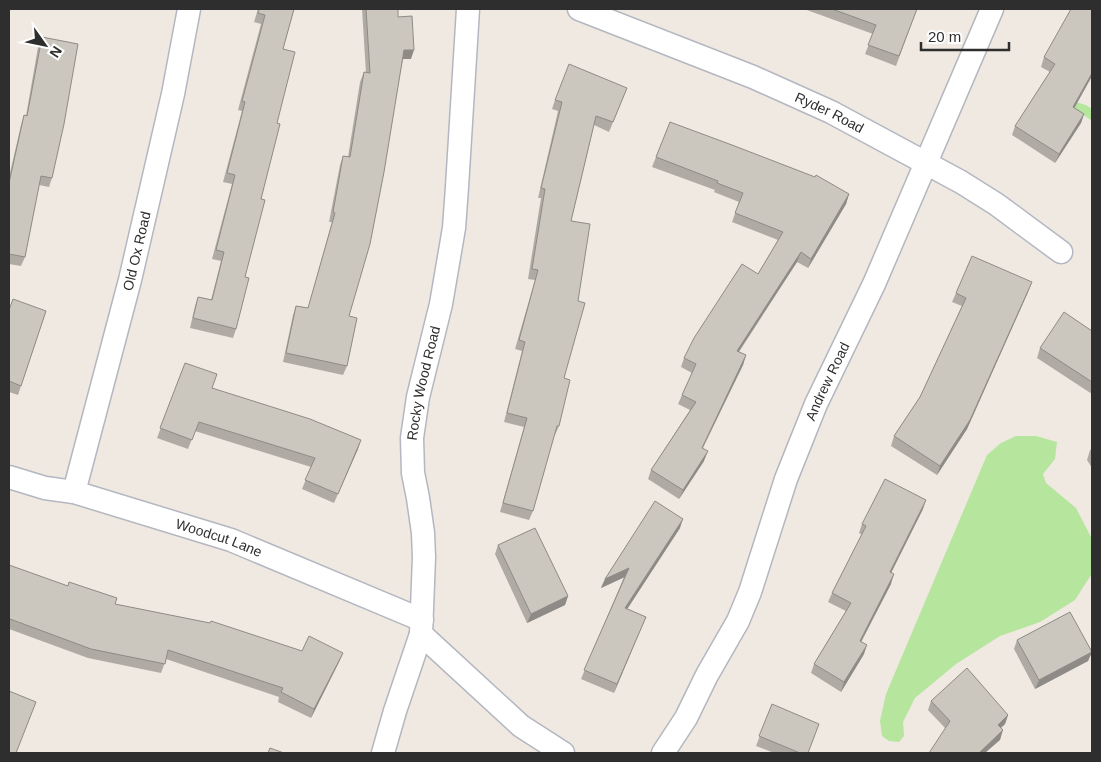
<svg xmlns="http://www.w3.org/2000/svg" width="1101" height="762" font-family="Helvetica,sans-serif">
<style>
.green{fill:#b6e59e}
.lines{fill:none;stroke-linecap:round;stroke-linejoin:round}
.minor-casing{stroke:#b4b7c1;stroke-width:25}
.minor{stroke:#fff;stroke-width:22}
.wall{fill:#afaba4}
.shaded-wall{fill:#8e8b86}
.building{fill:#cbc7bf;stroke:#8e8b86}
.labels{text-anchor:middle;stroke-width:4.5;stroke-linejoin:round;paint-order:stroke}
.street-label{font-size:14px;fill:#2e2e2e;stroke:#fff}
</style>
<rect width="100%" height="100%" fill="#efe9e1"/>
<g class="green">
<polygon points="1061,98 1086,105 1092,109 1092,121"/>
<polygon points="1016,436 1036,436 1057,442 1055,459 1043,474 1046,483 1076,508 1092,539 1091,575 1075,600 1040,622 1000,636 956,664 915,698 903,722 904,736 899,742 889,741 882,736 880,721 886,694 987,455 1001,443"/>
</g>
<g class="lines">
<g class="minor-casing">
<g id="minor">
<path id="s1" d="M579,9l174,68 78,35 130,70 35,22 65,48"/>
<path id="s2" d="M9,477l36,11 29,4 157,48 191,80"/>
<path id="s3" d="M74,492l56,-212 43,-186 16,-85"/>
<polyline points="421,634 521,726 563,753"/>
<path id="s4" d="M383,753l12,-42 26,-77 3,-77 -1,-24 -5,-35 -5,-25 -1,-35 6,-41 23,-93 13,-76 3,-41 11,-178"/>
<path id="s5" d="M663,753l23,-35 21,-43 31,-54 12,-29 36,-113 30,-75 58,-120 118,-275"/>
</g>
</g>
<use href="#minor" class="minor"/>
</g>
<g class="wall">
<polygon points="258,9 294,9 283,49 277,123 245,277 236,329 233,338 190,328 195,306 198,297 211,300 221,261 212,259 232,184 223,182 242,111 238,110 261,24 254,22"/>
<polygon points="362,9 398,9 398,17 411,59 403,59 349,316 347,366 343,375 283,362 293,315 296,306 308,308 332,222 329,222 340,165 343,156 348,157 360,82 364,72 366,73"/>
<polygon points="804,9 917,9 896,66 865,54 873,34"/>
<polygon points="1092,9 1092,76 1074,108 1084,114 1081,123 1055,163 1012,135 1015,126 1050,72 1041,67 1044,57"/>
<polygon points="42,37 52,178 49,187 39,185 25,257 21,266 9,264 9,177 21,125 24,115 26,116 38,47"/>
<polygon points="627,88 609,132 594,125 571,221 564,378 559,426 555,435 554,435 533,511 529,520 500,512 524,427 504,422 522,351 515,349 535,280 528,279 541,198 538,198 558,111 552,109 555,100"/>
<polygon points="670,122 849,194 846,204 808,268 797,262 739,352 746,355 743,365 703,448 704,461 679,499 648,479 651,470 690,410 678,404 682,395 692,373 681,367 684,358 758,274 778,240 732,222 739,202 714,192 715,190 652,167"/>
<polygon points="1028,292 967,429 937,475 891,446 894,436 920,397 962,306 952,302 956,293"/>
<polygon points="9,309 46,311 18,395 9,392"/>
<polygon points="1092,331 1092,394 1037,358 1040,348"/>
<polygon points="185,363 212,388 358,449 334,503 302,489 311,467 195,431 188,449 157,438"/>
<polygon points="1092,449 1092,468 1087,460 1090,450"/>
<polygon points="923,509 891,573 891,584 861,641 864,654 841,692 811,673 814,664 846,611 828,602 832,593 862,535 859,533 862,524"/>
<polygon points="680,528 627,609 646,617 614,693 581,679 624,577 601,588 605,579"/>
<polygon points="498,545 568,596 565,605 527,623 495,554"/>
<polygon points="9,565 115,604 302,651 343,653 339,662 311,718 278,702 279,697 166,659 161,673 88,658 9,629"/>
<polygon points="1017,640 1092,652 1088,661 1035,689 1014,649"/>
<polygon points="931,701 1008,715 1005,724 1001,728 1000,740 945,728 928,710"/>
<polygon points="772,704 808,753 774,753 756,746"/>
</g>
<g class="shaded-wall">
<polygon points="404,50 414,50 411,59 401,59"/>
<polygon points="1092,73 1092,76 1070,116 1073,107"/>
<polygon points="1084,114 1081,123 1055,163 1059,154"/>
<polygon points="849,194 846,204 808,268 811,259"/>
<polygon points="801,252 797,262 733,360 737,351"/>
<polygon points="1032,282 1028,292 967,429 937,475 940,466"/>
<polygon points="746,355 743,365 698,457 702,448"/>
<polygon points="361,440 358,449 334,503 338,494"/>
<polygon points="708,451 704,461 679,499 683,490"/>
<polygon points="926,500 923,509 887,581 890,572"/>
<polygon points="683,519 680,528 622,617 625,608"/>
<polygon points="629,568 625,577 601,588 605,579"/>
<polygon points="894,574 891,584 857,650 860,641"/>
<polygon points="568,596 565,605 527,623 531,614"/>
<polygon points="646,617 642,626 614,693 617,684"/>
<polygon points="867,645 864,654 841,692 844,682"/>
<polygon points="1092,652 1088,661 1035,689 1039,680"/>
<polygon points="343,653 339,662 311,718 314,709"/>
<polygon points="1008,715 1005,724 994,734 998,725"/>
<polygon points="1003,730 1000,740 985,753 979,753"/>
</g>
<g class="building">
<polygon points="259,9 294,9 283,49 295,52 277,123 280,124 261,199 265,200 245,277 249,278 236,329 193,318 198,297 212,300 224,252 216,250 235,175 227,173 245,102 242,101 265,15 258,13"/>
<polygon points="366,9 398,9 398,17 412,16 414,50 404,50 384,172 370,244 349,316 357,318 347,366 286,353 296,306 308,308 335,213 333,212 343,156 350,157 364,72 370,73"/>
<polygon points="832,9 917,9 899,56 868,45 876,25"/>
<polygon points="1071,9 1092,9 1092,73 1073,107 1084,114 1059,154 1015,126 1055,64 1044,57"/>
<polygon points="42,37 78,44 64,124 52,178 41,176 25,257 9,254 9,183 24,115 27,116"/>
<polygon points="569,64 627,88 613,122 596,116 571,221 590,224 578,301 585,303 564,378 570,380 559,426 557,426 533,511 503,503 527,418 507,413 525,342 519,340 538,270 532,269 545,189 541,188 562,102 555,100"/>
<polygon points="670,122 732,145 815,177 816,175 849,194 811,259 801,252 737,351 746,355 702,448 708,451 683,490 651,470 696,402 682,395 696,364 684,358 694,338 742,264 758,274 783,232 735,213 743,193 717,183 718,181 656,157"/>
<polygon points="972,256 1032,282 970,420 940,466 894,436 920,397 966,298 956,293"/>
<polygon points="13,299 46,311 21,386 9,381 9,310"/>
<polygon points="1064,312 1092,331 1092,382 1040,348"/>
<polygon points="185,363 217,374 212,388 310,419 361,440 338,494 305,480 315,458 199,422 192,440 160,428"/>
<polygon points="885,479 926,500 890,572 894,574 860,641 867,645 844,682 814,664 851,603 832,593 866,526 862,524"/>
<polygon points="655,501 683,519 625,608 646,617 617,684 584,670 629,568 605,579"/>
<polygon points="535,528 568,596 531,614 498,545"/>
<polygon points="9,565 68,586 69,582 117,598 115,604 210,623 211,621 302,651 309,636 343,653 314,709 281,692 283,688 168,650 165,664 91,649 10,619 9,622"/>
<polygon points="1070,612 1092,652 1039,680 1017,640"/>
<polygon points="967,668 1008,715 998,725 1003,730 979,753 929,753 950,721 931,701"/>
<polygon points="9,691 36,702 16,753 9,753"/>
<polygon points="772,704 819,724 808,753 800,753 759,736"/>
<polygon points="270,748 284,753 268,753"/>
</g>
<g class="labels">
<g class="street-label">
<text dy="5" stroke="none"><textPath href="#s1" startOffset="271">Ryder Road</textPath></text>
<text dy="5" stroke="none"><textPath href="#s3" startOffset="249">Old Ox Road</textPath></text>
<text dy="5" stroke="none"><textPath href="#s5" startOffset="408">Andrew Road</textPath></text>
<text dy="5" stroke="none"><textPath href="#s4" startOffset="378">Rocky Wood Road</textPath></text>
<text dy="5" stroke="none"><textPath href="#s2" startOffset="219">Woodcut Lane</textPath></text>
</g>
</g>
<rect width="1101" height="762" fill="none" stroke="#2e2e2e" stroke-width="20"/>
<g transform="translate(45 45) rotate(123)" stroke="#ffffff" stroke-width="4" paint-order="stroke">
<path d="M0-4L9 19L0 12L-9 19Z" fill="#2e2e2e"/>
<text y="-8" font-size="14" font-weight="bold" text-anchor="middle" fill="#2e2e2e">N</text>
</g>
<path d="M921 42v8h88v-8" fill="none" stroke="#2e2e2e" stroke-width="2.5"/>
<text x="928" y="42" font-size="15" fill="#2e2e2e" stroke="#ffffff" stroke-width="4" paint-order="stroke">20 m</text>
</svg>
